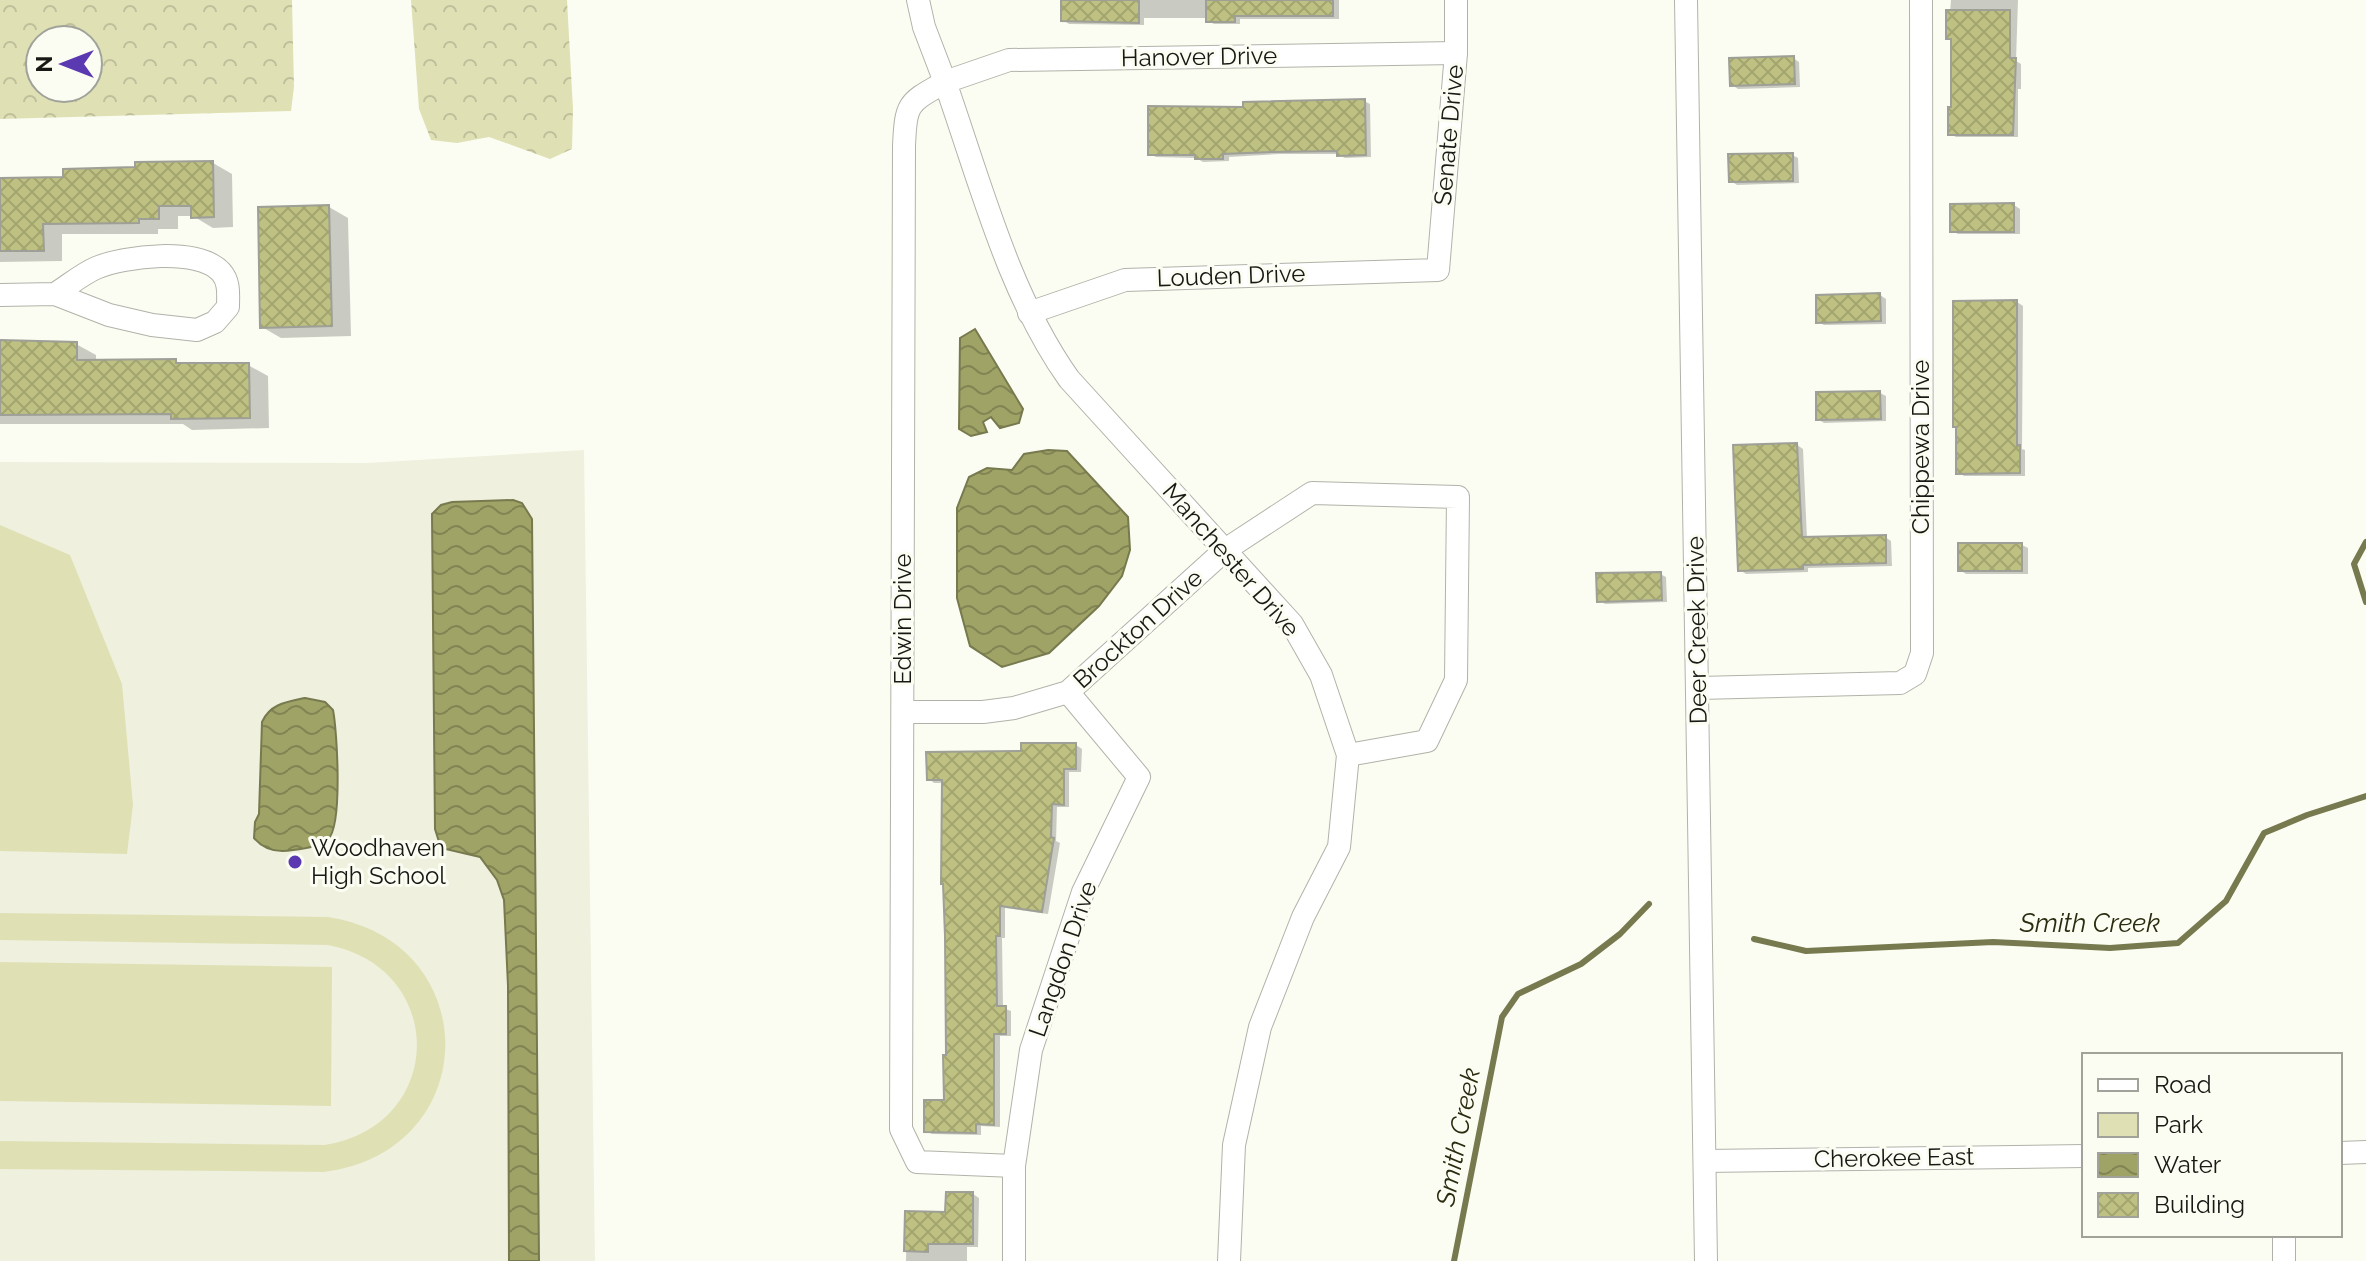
<svg xmlns="http://www.w3.org/2000/svg" width="2366" height="1261" font-family="Raleway,sans-serif">
<style>
.built{fill:#eff0de}
.green{fill:#dfe1b5}
.forest{fill:url(#forest-crowns);fill-rule:evenodd}
.water{fill:url(#water-waves);stroke:#777a4e;stroke-width:2}
.shadow{fill:#0003}
.lines{fill:none;stroke-linecap:round;stroke-linejoin:round}
.stream{stroke:#777a4e;stroke-width:6}
.building{fill:url(#building-cross-hatch);stroke:#9e9f96;stroke-width:2}
.street-casing{stroke:#b1b2a9;stroke-width:24}
.street{stroke:#fff;stroke-width:22}
.poi-dot{fill:#5a39b1;stroke:#fcfdf2;stroke-width:3}
.labels{text-anchor:middle;stroke-width:6;stroke-linejoin:round;paint-order:stroke}
.street-label{font-size:24px;fill:#181915;stroke:#fcfdf2}
.poi-label{font-size:24px;fill:#181915;stroke:#fcfdf2;text-anchor:start}
.water-label{font-size:26px;font-style:italic;fill:#2a2b0f;stroke:#fcfdf2}
</style>
<defs>
<pattern id="forest-crowns" width="20" height="18" patternUnits="userSpaceOnUse" patternTransform="scale(2)"><rect width="20" height="18" fill="#dfe1b5"/><path d="M2 6a3 3 0 1 1 6 0M12 15a3 3 0 1 1 6 0" fill="none" stroke="#bfc09b"/></pattern>
<pattern id="water-waves" width="16" height="10" patternUnits="userSpaceOnUse" patternTransform="scale(2)"><rect width="16" height="10" fill="#a0a366"/><path d="M0 5q4-4 8 0t8 0" fill="none" stroke="#818453"/></pattern>
<pattern id="building-cross-hatch" width="8" height="8" patternUnits="userSpaceOnUse" patternTransform="scale(2)"><rect width="8" height="8" fill="#bec182"/><path d="M0 0l8 8M0 8l8-8" fill="none" stroke="#a3a56f"/></pattern>
</defs>
<rect width="100%" height="100%" fill="#fcfdf2"/>
<polygon class="built" points="584,450 595,1261 0,1261 0,462 367,463"/>
<g class="green">
<polygon points="0,525 70,555 122,684 133,805 127,854 0,851"/>
<path d="M0,913l328,4c158,24 156,235 -4,255l-324,-3v-28l325,4c121,-19 123,-177 3,-200l-328,-5z"/>
<polygon points="0,962 332,967 331,1106 0,1101"/>
</g>
<g class="forest">
<path d="M0,0h292l2,87 -3,24 -291,8zM40,40h48v48h-48z"/>
<polygon points="411,0 567,0 573,109 572,149 550,159 489,137 457,143 431,140 419,109"/>
</g>
<g class="water">
<polygon points="975,329 1023,409 1019,423 1000,428 991,417 983,422 987,432 971,436 959,429 960,338"/>
<polygon points="1048,450 1067,451 1128,517 1130,550 1122,576 1099,606 1049,653 1002,667 970,646 957,598 957,508 969,477 987,468 1012,470 1024,454"/>
<polygon points="513,500 522,503 532,519 539,1261 509,1261 508,986 504,900 497,880 480,857 441,848 435,829 432,514 441,505 452,502"/>
<path d="M305,698l20,4 8,8c4,20 10,116 -5,129 -8,7 -25,10 -35,11 -16,3 -29,0 -39,-12l1,-16 4,-8 3,-92c8,-18 24,-20 43,-24z"/>
</g>
<g class="shadow">
<polygon points="1063,0 1339,0 1339,19 1240,19 1240,24 1214,24 1208,21 1208,18 1144,18 1144,25 1069,24 1063,20"/>
<polygon points="1951,0 2018,0 2016,61 2021,64 2021,89 2018,89 2018,137 1956,137 1950,134 1953,109 1953,41 1948,38"/>
<polygon points="1793,58 1799,62 1800,87 1738,89 1732,85"/>
<polygon points="1364,101 1370,104 1371,157 1345,158 1337,154 1280,154 1229,157 1229,161 1203,162 1196,158 1156,157 1150,154 1245,109"/>
<polygon points="1792,155 1798,158 1799,183 1737,185 1731,181"/>
<polygon points="213,163 232,174 233,227 213,228 193,216 178,216 178,229 158,229 158,234 62,234 62,261 0,262 0,180 66,179"/>
<polygon points="2014,205 2020,209 2020,234 1958,234 1952,231"/>
<polygon points="329,207 348,218 351,336 281,338 262,327"/>
<polygon points="1880,295 1886,299 1886,324 1824,325 1818,322"/>
<polygon points="2017,302 2023,306 2022,449 2025,450 2025,476 1964,476 1958,472"/>
<polygon points="0,343 76,344 96,355 96,362 175,361 183,365 248,365 268,376 269,428 192,430 183,424 0,424"/>
<polygon points="1880,393 1886,396 1886,421 1824,423 1818,419"/>
<polygon points="1797,445 1803,449 1807,539 1885,537 1891,541 1892,566 1808,568 1808,572 1746,574 1740,570"/>
<polygon points="2022,545 2028,548 2028,574 1966,574 1960,570"/>
<polygon points="1660,574 1666,577 1667,602 1605,604 1599,600"/>
<polygon points="1076,745 1082,749 1081,772 1069,772 1069,807 1057,807 1056,841 1060,843 1048,914 1005,908 1005,938 1002,938 1003,1008 1011,1011 1011,1036 1000,1036 1000,1127 981,1126 981,1135 932,1134 926,1131 946,1102 948,1057 944,783 934,783 929,779 1023,753"/>
<polygon points="973,1194 979,1198 978,1247 967,1247 967,1261 906,1261 907,1213 947,1214"/>
</g>
<g class="lines">
<g class="stream">
<polyline points="2366,542 2354,564 2366,602"/>
<polyline points="1754,939 1806,951 1993,942 2110,948 2178,943 2226,901 2264,833 2307,815 2366,796"/>
<polyline points="1454,1261 1502,1017 1518,994 1581,964 1620,934 1649,904"/>
</g>
</g>
<g class="building">
<polygon points="1061,0 1139,0 1139,23 1061,21"/>
<polygon points="1206,0 1333,0 1333,16 1235,16 1235,22 1206,22"/>
<polygon points="1946,10 2010,10 2010,58 2016,58 2013,135 1948,135 1948,107 1951,107 1951,39 1946,39"/>
<polygon points="1794,56 1795,84 1730,86 1729,58"/>
<polygon points="1365,99 1366,155 1337,156 1337,151 1272,152 1223,154 1223,159 1195,159 1195,155 1148,155 1148,106 1243,107 1243,102"/>
<polygon points="1793,153 1793,181 1729,182 1728,154"/>
<polygon points="213,161 214,217 191,218 191,206 159,206 159,219 139,219 139,223 43,224 44,251 0,251 0,178 63,177 63,169 135,167 135,162"/>
<polygon points="2014,203 2014,232 1950,232 1950,204"/>
<polygon points="329,205 332,326 260,328 258,207"/>
<polygon points="1880,293 1881,321 1816,323 1816,295"/>
<polygon points="2017,300 2017,445 2020,445 2020,473 1956,474 1956,427 1953,427 1953,301"/>
<polygon points="0,340 77,342 77,360 176,359 176,363 249,363 250,418 171,419 171,414 0,415"/>
<polygon points="1880,391 1881,419 1816,420 1816,392"/>
<polygon points="1797,443 1802,537 1886,535 1886,563 1803,565 1803,569 1738,571 1733,445"/>
<rect x="1958" y="543" width="64" height="28"/>
<polygon points="1661,572 1662,600 1597,602 1596,573"/>
<polygon points="1021,743 1076,743 1076,769 1064,769 1064,805 1052,804 1051,837 1054,838 1042,912 1000,906 1000,936 996,936 997,1006 1006,1006 1006,1034 994,1034 994,1125 976,1124 976,1133 924,1132 924,1100 944,1100 943,1055 946,1055 945,936 943,884 941,884 942,780 927,780 926,752 1021,751"/>
<polygon points="946,1192 973,1192 973,1244 928,1244 928,1252 904,1251 905,1211 945,1212"/>
</g>
<g class="lines">
<g class="street-casing">
<g id="street">
<path d="M918,0l6,27 21,55c-37,21 -39,20 -41,64l-3,983 16,33 97,4"/>
<polyline points="1686,0 1706,1261"/>
<path d="M0,295l55,-1 54,21 43,10 45,5 18,-8 13,-15c0,-12 2,-25 -7,-35 -23,-25 -96,-16 -125,-4 -14,6 -28,18 -41,26"/>
<polyline points="1029,313 1125,280 1438,270 1456,53 1456,0"/>
<polyline points="1699,688 1900,683 1915,674 1922,653 1921,0"/>
<polyline points="903,712 983,712 1014,708 1068,692 1225,550 1312,493 1458,497 1456,680 1427,741 1348,755"/>
<polyline points="2340,1153 2366,1152"/>
<polyline points="1705,1161 2084,1156"/>
<polyline points="2284,1235 2284,1261"/>
<polyline points="1014,1261 1014,1166 1031,1050 1083,892 1139,777 1068,692"/>
<path d="M1229,1261l5,-116 26,-118 43,-110 36,-70 9,-92 -27,-80 -29,-51 -223,-245c-61,-86 -89,-198 -124,-297l64,-22 447,-7"/>
</g>
</g>
<use href="#street" class="street"/>
</g>
<circle class="poi-dot" cx="295" cy="862" r="8"/>
<g class="labels">
<g class="street-label">
<text transform="translate(1199 57) rotate(-1)" y="8">Hanover Drive</text>
<text transform="translate(1449 135) rotate(-85)" y="8">Senate Drive</text>
<text transform="translate(1231 276) rotate(-2)" y="8">Louden Drive</text>
<text transform="translate(1921 447) rotate(-90)" y="8">Chippewa Drive</text>
<text transform="translate(1231 560) rotate(49)" y="8">Manchester Drive</text>
<text transform="translate(903 619) rotate(-90)" y="8">Edwin Drive</text>
<text transform="translate(1138 629) rotate(-42)" y="8">Brockton Drive</text>
<text transform="translate(1697 630) rotate(-91)" y="8">Deer Creek Drive</text>
<text transform="translate(1063 959) rotate(-71)" y="8">Langdon Drive</text>
<text transform="translate(1894 1158) rotate(-1)" y="8">Cherokee East</text>
</g>
<g class="poi-label">
<text x="311" y="856">Woodhaven<tspan x="311" dy="28">High School</tspan></text>
</g>
<g class="water-label">
<text x="2090" y="932">Smith Creek</text>
<text transform="translate(1458 1137) rotate(-79)" y="9">Smith Creek</text>
</g>
</g>
<rect x="2082" y="1053" width="260" height="184" fill="#fcfdf2" stroke="#a1a29a" stroke-width="2"/>
<rect x="2098" y="1079" width="40" height="12" fill="#ffffff" stroke="#a1a29a" stroke-width="2"/>
<text x="2154" y="1093" font-size="24" fill="#181915">Road</text>
<rect x="2098" y="1113" width="40" height="24" fill="#dfe1b5" stroke="#a1a29a" stroke-width="2"/>
<text x="2154" y="1133" font-size="24" fill="#181915">Park</text>
<rect x="2098" y="1153" width="40" height="24" fill="url(#water-waves)" stroke="#a1a29a" stroke-width="2"/>
<text x="2154" y="1173" font-size="24" fill="#181915">Water</text>
<rect x="2098" y="1193" width="40" height="24" fill="url(#building-cross-hatch)" stroke="#a1a29a" stroke-width="2"/>
<text x="2154" y="1213" font-size="24" fill="#181915">Building</text>
<g transform="translate(64 64) rotate(270)"><circle r="38" fill="#fcfdf2" stroke="#a1a29a" stroke-width="2"/>
<path d="M0-6L14 30L0 20L-14 30Z" fill="#5a39b1"/>
<text y="-12" font-size="22" font-weight="bold" text-anchor="middle" fill="#181915">N</text>
</g>
</svg>
